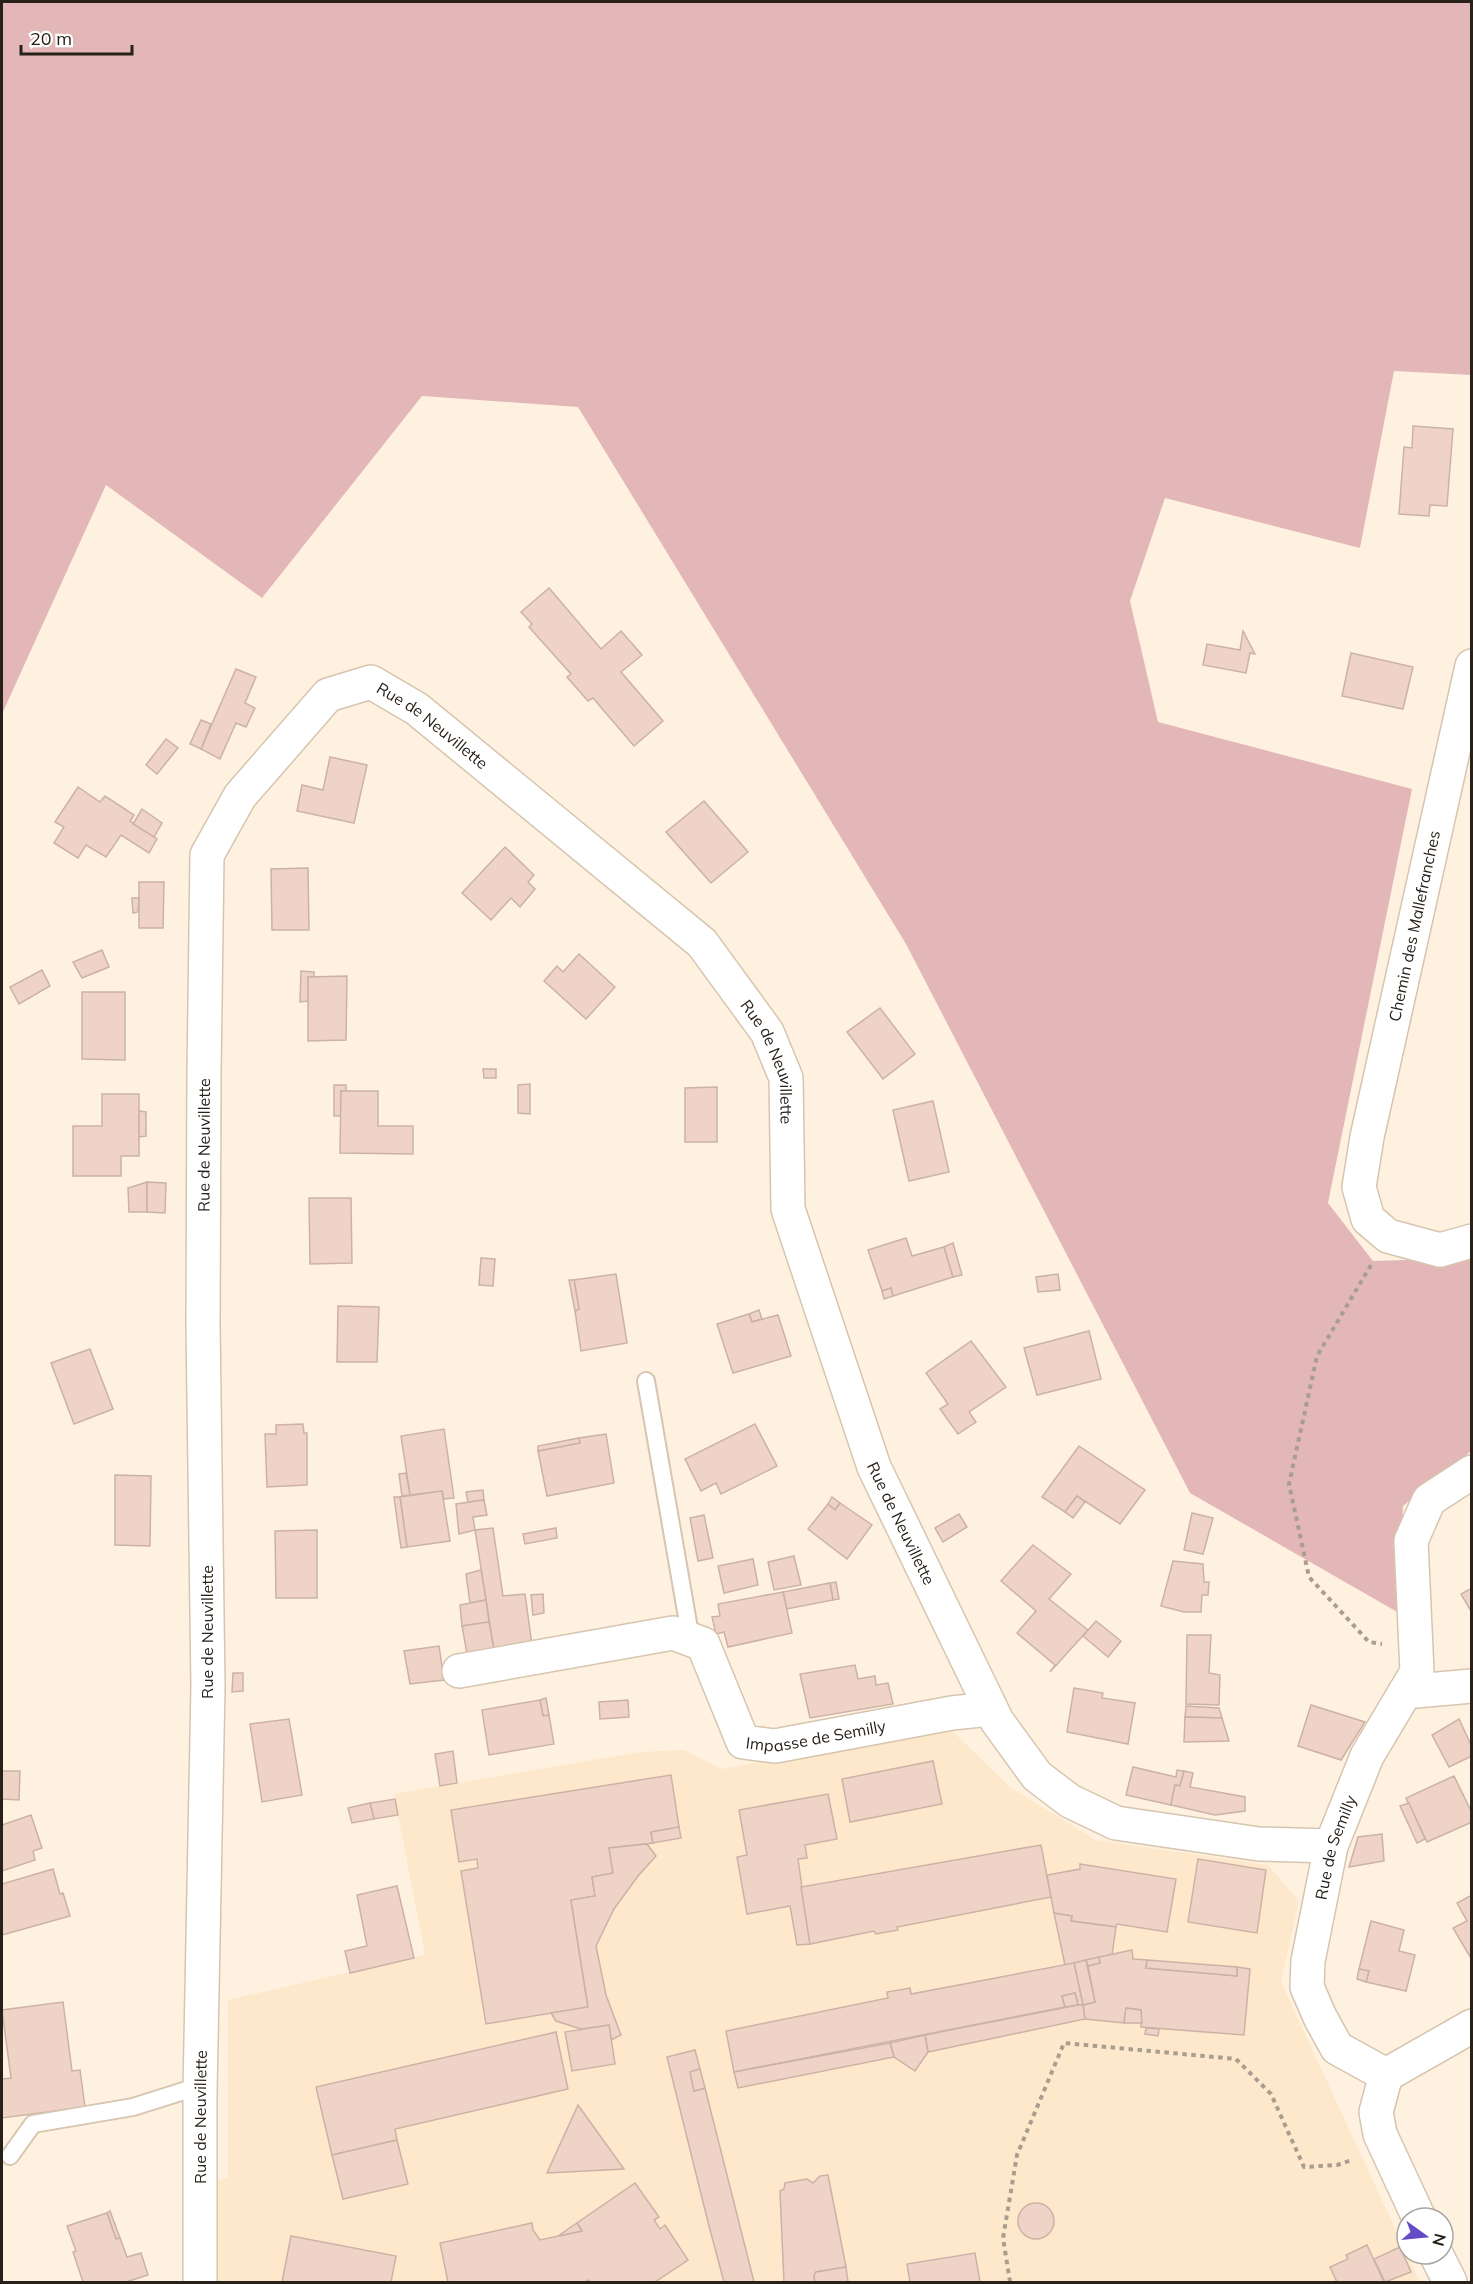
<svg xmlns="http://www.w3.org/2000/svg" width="1473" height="2284" font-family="Mulish,sans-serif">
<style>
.built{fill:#fee8cb}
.green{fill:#e3b7b8}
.building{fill:#efd3c7;stroke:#ccb2a6;stroke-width:1.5}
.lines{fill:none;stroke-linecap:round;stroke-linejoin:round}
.service-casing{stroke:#d6c5af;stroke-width:20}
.minor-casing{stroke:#d6c5af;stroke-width:36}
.path{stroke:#a89d8f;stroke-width:4;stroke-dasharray:4.5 4.5;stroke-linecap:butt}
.service{stroke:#fff;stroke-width:16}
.minor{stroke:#fff;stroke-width:33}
.labels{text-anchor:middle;stroke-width:5;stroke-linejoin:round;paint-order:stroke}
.street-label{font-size:16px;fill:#282119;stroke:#fff}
</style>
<rect width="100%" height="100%" fill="#fff1df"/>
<polygon class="built" points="947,1726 1011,1788 1096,1840 1268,1865 1299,1901 1281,1982 1420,2282 212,2282 212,2181 228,2178 228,2000 425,1955 394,1794 640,1752 684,1750 722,1769"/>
<polygon class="green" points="2,2 1471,2 1471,375 1394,371 1360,548 1165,498 1130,601 1158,722 1412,789 1328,1203 1373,1261 1471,1258 1471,1451 1403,1506 1399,1613 1190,1493 906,944 578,407 422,396 262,598 106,485 2,714"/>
<g class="building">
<polygon points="1413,426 1453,429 1447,506 1430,505 1429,516 1399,514 1404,447 1412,448"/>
<polygon points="549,588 601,649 621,631 642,655 621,672 663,721 634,746 593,698 588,701 567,677 571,674 529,627 532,624 521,612"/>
<polygon points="1243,631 1255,654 1250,653 1246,673 1203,665 1207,644 1240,650"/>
<polygon points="1351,653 1413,667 1403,709 1342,696"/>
<polygon points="236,669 256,677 245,703 255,708 246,727 236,723 220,759 201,749"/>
<polygon points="201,720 211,724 201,749 190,744"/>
<polygon points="166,739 178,748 157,774 146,765"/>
<polygon points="330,757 367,765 354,823 297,811 302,785 323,790"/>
<polygon points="78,787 100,802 105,796 134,815 130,821 157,839 149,853 121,835 106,857 86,845 78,858 54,843 64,827 55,822"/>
<polygon points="704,801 748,852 711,883 666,832"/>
<polygon points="142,809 162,823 154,837 133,824"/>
<polygon points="505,847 534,875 528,882 535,889 520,907 511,898 491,920 462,893"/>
<polygon points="308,868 309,930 272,930 271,869"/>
<polygon points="139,882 164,882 163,928 139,928"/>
<polygon points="132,898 139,898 138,912 133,913"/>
<polygon points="102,950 109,967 82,978 73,962"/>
<polygon points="579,954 615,987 586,1019 544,981 557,966 563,972"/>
<polygon points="42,970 50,986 19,1004 10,987"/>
<polygon points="301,971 314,972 314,977 308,977 308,1001 300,1002"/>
<polygon points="347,976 346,1040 308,1041 308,977"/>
<polygon points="82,992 125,992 125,1060 82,1059"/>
<polygon points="880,1008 915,1054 883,1079 847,1032"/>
<polygon points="483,1069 496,1069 496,1078 484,1078"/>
<polygon points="530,1084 530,1114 518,1113 518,1085"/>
<polygon points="334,1085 346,1085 346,1091 341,1091 341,1116 334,1116"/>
<polygon points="717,1087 717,1142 685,1142 685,1088"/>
<polygon points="341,1091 378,1091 378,1126 413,1126 413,1154 340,1153"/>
<polygon points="102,1094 139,1094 139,1156 121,1156 121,1176 73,1176 73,1126 102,1126"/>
<polygon points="933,1101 949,1172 909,1181 893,1110"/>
<polygon points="139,1111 146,1112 146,1136 139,1137"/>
<polygon points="147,1182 147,1212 129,1212 128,1188"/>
<polygon points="147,1182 166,1183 165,1213 147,1212"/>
<polygon points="309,1198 351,1198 352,1263 310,1264"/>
<polygon points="906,1238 912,1256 944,1247 953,1277 893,1296 891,1288 882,1291 868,1250"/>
<polygon points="953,1243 962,1275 953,1277 944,1247"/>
<polygon points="481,1258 495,1259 493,1286 479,1285"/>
<polygon points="616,1274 627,1343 581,1351 575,1311 579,1309 574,1280"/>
<polygon points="1058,1274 1060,1290 1038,1292 1036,1277"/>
<polygon points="569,1280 574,1280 579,1309 575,1311"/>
<polygon points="891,1288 893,1296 884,1299 882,1291"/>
<polygon points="338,1306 379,1307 377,1362 337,1362"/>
<polygon points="759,1310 762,1319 752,1322 749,1314"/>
<polygon points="749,1314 752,1322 778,1315 791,1356 733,1373 717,1324"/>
<polygon points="1089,1331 1101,1379 1037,1395 1024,1348"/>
<polygon points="971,1341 1006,1387 969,1412 976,1422 958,1434 940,1409 948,1404 926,1373"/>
<polygon points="90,1349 113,1409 74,1424 51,1363"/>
<polygon points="303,1424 304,1433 307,1433 307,1485 267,1487 265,1434 276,1434 276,1425"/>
<polygon points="755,1424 777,1466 721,1494 716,1483 701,1491 685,1459"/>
<polygon points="444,1429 454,1498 444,1499 442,1491 410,1495 401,1436"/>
<polygon points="606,1434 614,1483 547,1496 538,1451 580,1443 579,1438"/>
<polygon points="579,1438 580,1443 538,1451 538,1446"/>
<polygon points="1079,1446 1145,1490 1120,1524 1077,1496 1065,1512 1042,1497"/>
<polygon points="406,1473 410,1495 402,1496 399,1474"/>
<polygon points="115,1475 151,1476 150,1546 115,1545"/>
<polygon points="483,1490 484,1500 468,1502 466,1492"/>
<polygon points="442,1491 450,1541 407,1547 400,1497"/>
<polygon points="1077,1496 1085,1502 1073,1518 1065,1512"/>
<polygon points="394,1497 400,1497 407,1547 401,1548"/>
<polygon points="832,1497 840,1503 835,1510 828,1504"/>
<polygon points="484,1500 487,1515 473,1517 475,1530 459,1534 456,1504"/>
<polygon points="840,1503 872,1525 847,1559 808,1529 828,1504 835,1510"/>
<polygon points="1192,1513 1213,1518 1203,1554 1184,1550"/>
<polygon points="959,1514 967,1527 943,1542 935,1528"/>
<polygon points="704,1515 713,1558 698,1561 690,1518"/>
<polygon points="493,1528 503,1596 525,1594 532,1645 494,1650 475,1530"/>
<polygon points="556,1528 557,1538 525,1544 523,1534"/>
<polygon points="317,1530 317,1598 276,1598 275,1531"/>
<polygon points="1033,1545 1071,1574 1049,1599 1088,1630 1050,1672 1055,1665 1017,1633 1036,1611 1001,1581"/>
<polygon points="794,1556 801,1585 774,1590 768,1562"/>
<polygon points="753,1559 758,1585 724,1593 718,1566"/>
<polygon points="1173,1561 1203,1564 1204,1582 1209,1582 1208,1595 1202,1595 1201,1612 1184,1612 1161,1606"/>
<polygon points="481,1570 486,1600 470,1603 466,1574"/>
<polygon points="836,1582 839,1599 833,1600 830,1583"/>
<polygon points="830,1583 833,1600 787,1609 783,1592"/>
<polygon points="1472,1588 1472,1613 1461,1594"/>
<polygon points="783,1592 792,1633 728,1647 724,1632 716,1634 712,1617 720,1616 718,1604"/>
<polygon points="543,1594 544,1613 533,1615 531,1595"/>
<polygon points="486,1600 489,1622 462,1626 460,1605"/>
<polygon points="1096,1621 1121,1641 1108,1657 1083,1636"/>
<polygon points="489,1622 494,1650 467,1654 462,1626"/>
<polygon points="1187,1635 1211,1635 1209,1673 1220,1675 1219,1705 1186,1704"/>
<polygon points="439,1646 444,1680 410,1684 404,1651"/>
<polygon points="855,1665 858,1679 875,1676 876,1685 888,1683 893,1704 810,1718 800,1674"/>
<polygon points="233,1673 243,1673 243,1691 232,1692"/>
<polygon points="1074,1688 1103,1693 1102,1698 1135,1703 1128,1744 1067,1732"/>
<polygon points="546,1698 549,1715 543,1716 540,1700"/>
<polygon points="540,1700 543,1716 549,1715 554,1744 489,1755 482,1710"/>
<polygon points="628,1700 629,1717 600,1719 599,1702"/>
<polygon points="1311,1705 1365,1722 1341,1760 1298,1746"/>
<polygon points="1186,1706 1219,1708 1222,1718 1185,1717"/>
<polygon points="1185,1717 1222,1718 1229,1741 1184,1742"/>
<polygon points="289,1719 302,1795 262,1802 250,1724"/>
<polygon points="1459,1719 1472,1747 1472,1756 1449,1767 1432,1735"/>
<polygon points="453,1751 457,1783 440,1786 435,1754"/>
<polygon points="933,1761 942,1804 850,1822 842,1779"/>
<polygon points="1133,1767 1176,1777 1177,1770 1184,1771 1180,1786 1175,1785 1171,1805 1126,1795"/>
<polygon points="2,1771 20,1771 19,1800 2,1799"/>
<polygon points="1184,1771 1193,1773 1190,1787 1245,1797 1245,1811 1215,1815 1171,1805 1175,1785 1180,1786"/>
<polygon points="671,1775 679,1827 651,1832 653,1843 609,1848 613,1873 592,1877 595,1896 571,1900 588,2007 486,2024 461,1871 478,1868 477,1859 459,1862 451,1810"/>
<polygon points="1454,1776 1472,1813 1472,1822 1427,1842 1406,1798"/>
<polygon points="828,1794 837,1839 805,1845 807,1858 798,1859 810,1944 797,1945 790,1906 747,1914 737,1857 747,1855 739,1810"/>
<polygon points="395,1799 398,1815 374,1819 370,1803"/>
<polygon points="370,1803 374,1819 352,1823 348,1808"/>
<polygon points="1409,1803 1425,1839 1417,1843 1400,1806"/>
<polygon points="31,1815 42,1848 33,1851 35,1860 2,1871 2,1825"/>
<polygon points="679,1827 681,1838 653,1843 651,1832"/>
<polygon points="1382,1834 1384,1861 1349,1867 1358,1837"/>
<polygon points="647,1844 656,1856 638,1876 614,1909 596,1946 606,1995 621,2035 611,2040 609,2025 581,2029 556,2021 551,2013 588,2007 571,1900 595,1896 592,1877 613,1873 609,1848"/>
<polygon points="1041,1845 1051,1897 897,1927 898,1930 876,1934 874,1931 810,1944 801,1887"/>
<polygon points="1198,1859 1266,1870 1257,1933 1188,1922"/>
<polygon points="1080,1864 1176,1879 1167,1932 1117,1924 1116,1927 1071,1921 1072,1916 1054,1913 1047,1875 1080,1869"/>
<polygon points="53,1869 60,1894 63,1893 70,1916 2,1935 2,1884"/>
<polygon points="397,1886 414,1958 350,1973 345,1951 367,1946 357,1895"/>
<polygon points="1472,1895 1472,1960 1453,1928 1467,1921 1457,1903"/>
<polygon points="1054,1913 1072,1916 1071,1921 1116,1927 1112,1955 1065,1965"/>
<polygon points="1371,1921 1404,1930 1399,1951 1415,1955 1406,1991 1366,1982 1369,1971 1359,1969"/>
<polygon points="1132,1950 1133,1959 1147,1960 1146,1968 1237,1976 1237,1967 1250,1969 1244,2035 1141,2027 1141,2010 1126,2008 1124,2023 1085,2019 1083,2005 1095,2002 1088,1966 1100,1963 1099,1957"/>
<polygon points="1099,1957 1100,1963 1088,1966 1086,1960"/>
<polygon points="1086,1960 1095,2002 1083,2005 1074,1963"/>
<polygon points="1147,1960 1237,1967 1237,1976 1146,1968"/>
<polygon points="1074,1963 1083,2005 1078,2005 1075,1993 1062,1996 1065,2007 734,2072 726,2031 888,1998 887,1992 910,1988 911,1994"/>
<polygon points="1359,1969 1369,1971 1366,1982 1357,1979"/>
<polygon points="1075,1993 1078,2005 1065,2007 1062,1996"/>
<polygon points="63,2002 72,2071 80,2070 85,2107 2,2118 2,2079 11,2078 2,2010"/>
<polygon points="1078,2005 1083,2005 1085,2019 928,2052 925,2035"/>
<polygon points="1126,2008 1141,2010 1142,2023 1124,2023"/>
<polygon points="609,2025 615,2064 572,2071 565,2032"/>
<polygon points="1146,2028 1159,2029 1158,2036 1145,2034"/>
<polygon points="556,2032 568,2089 395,2129 397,2140 332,2155 316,2087"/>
<polygon points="925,2035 928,2052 915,2071 894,2057 890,2043"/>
<polygon points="890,2043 894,2057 738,2088 734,2072"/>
<polygon points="695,2050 700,2069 690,2072 694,2091 705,2088 754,2282 724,2282 709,2226 667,2057"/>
<polygon points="700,2069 705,2088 694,2091 690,2072"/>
<polygon points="578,2105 624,2169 547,2173"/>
<polygon points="397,2140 408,2184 343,2199 332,2155"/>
<polygon points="828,2175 846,2267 816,2272 814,2276 815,2282 784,2282 780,2191 784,2189 785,2183 807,2179 813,2183 820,2176"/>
<polygon points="635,2183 659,2217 654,2220 660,2229 665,2225 688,2260 655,2282 590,2282 588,2280 585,2282 448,2282 440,2243 532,2223 533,2230 540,2240 582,2231 577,2223"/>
<circle cx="1036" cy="2221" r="18"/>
<polygon points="110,2211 120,2238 116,2239 107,2213"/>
<polygon points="107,2213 116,2239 120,2238 127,2257 141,2253 148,2275 126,2282 83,2282 73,2252 76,2251 67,2226"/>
<polygon points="577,2223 582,2231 558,2236"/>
<polygon points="291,2236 396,2256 391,2282 282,2282"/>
<polygon points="1367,2245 1384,2282 1337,2282 1330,2267 1348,2259 1346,2255"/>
<polygon points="1400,2247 1411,2272 1385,2282 1374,2259"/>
<polygon points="975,2253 980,2282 910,2282 907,2264"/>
<polygon points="846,2267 848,2282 812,2282 815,2282 814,2276 816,2272"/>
</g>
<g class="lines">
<g class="service-casing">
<g id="service">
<polyline points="646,1381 691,1640"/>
<polyline points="10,2156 33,2124 133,2107 187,2090 200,2092"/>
</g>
</g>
<g class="minor-casing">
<g id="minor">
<polyline points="1472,666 1367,1137 1359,1187 1368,1219 1388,1236 1440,1250 1472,1241"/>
<path id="s1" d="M459,1671l214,-38 30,11 40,98 32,4 177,-33 38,-4"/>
<polyline points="1405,1692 1472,1686"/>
<path id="s2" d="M1386,2075l-49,-27 -17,-31 -13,-30 1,-26 23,-115 36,-90 50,-84 -6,-131 18,-41 43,-28"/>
<polyline points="1386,2075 1376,2112 1380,2134 1419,2218"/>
<polyline points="1386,2075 1472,2026"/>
<polyline points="1436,2254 1450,2282"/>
<path id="s3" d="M200,2282v-190l8,-406 -5,-361 1,-251 3,-219 33,-59 88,-101 43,-13 46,27 285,234 65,89 19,46 2,131 86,258 123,254 40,55 33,25 46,22 143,21 72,2"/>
</g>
</g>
<g class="path">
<polyline points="1371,1265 1317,1356 1289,1484 1309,1577 1369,1642 1382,1644"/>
<polyline points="1010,2282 1003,2238 1017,2155 1064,2043 1236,2059 1271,2094 1304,2167 1337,2165 1352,2160"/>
</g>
<use href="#service" class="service"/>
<use href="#minor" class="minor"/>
</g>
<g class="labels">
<g class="street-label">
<text dy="6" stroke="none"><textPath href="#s3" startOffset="1749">Rue de Neuvillette</textPath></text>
<text transform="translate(1414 926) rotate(-78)" y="6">Chemin des Mallefranches</text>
<text dy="6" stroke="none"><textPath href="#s3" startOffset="2235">Rue de Neuvillette</textPath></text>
<text dy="6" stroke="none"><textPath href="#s3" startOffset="1137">Rue de Neuvillette</textPath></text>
<text dy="6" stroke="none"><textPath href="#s3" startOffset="2721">Rue de Neuvillette</textPath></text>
<text transform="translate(207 1632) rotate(-90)" y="6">Rue de Neuvillette</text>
<text dy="6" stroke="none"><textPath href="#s1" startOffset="429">Impasse de Semilly</textPath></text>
<text dy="6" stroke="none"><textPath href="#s2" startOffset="267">Rue de Semilly</textPath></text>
<text dy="6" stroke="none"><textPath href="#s3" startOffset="165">Rue de Neuvillette</textPath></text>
</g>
</g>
<rect width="1473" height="2284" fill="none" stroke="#282119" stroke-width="6"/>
<g transform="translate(1425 2236) rotate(105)"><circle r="28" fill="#ffffff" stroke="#a9a6a3" stroke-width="1.5"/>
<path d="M0-4.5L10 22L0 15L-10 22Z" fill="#634cc5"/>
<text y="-9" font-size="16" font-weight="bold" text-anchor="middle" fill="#282119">N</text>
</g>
<path d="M21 45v9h111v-9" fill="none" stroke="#282119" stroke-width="3"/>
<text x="30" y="45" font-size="18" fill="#282119" stroke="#ffffff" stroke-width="4.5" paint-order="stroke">20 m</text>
</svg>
